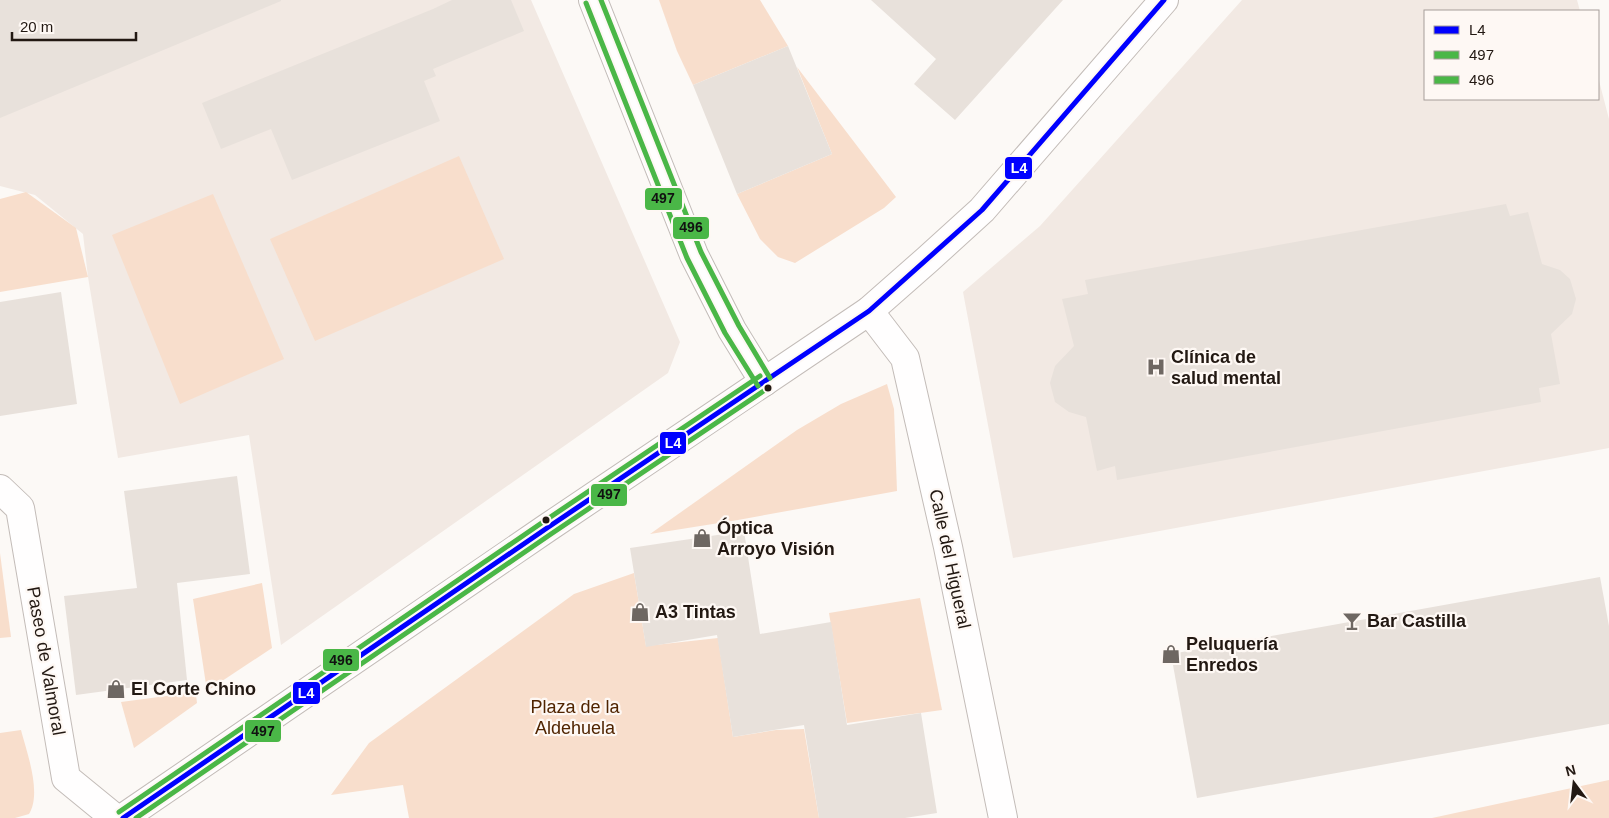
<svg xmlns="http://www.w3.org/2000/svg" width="1609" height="818" font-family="Arial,sans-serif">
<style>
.built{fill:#f2e9e3}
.green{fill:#f8decc}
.building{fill:#e8e1db}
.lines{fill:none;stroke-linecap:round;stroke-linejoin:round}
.minor-casing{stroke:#c3bcb8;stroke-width:30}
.minor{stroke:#fffefe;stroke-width:28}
.bus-1-casing{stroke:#fef8f4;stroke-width:9}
.bus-2-casing{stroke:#fef8f4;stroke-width:9}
.bus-3-casing{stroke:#fef8f4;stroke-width:9}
.bus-1{stroke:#00f;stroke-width:5}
.bus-2{stroke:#4ab747;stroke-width:5}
.bus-3{stroke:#4ab747;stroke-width:5}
.bus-dot{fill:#221812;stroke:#fef8f4;stroke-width:2}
.labels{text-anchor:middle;stroke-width:4.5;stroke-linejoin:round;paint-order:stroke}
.poi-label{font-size:18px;font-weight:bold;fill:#221812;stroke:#fef8f4;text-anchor:start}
.street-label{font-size:18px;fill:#221812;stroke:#fef8f4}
.park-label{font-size:18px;fill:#502400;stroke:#fef8f4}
.line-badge{stroke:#fef8f4;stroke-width:2}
.badge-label{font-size:14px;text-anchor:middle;font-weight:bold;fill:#fff}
.pale-badge-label{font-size:14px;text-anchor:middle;font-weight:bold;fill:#111}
</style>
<rect width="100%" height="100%" fill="#fcf9f6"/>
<g class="built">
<polygon points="0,0 531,0 680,342 668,373 281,645 249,435 118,458 88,277 83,234 35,195 0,186"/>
<polygon points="1242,0 1577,0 1580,11 1425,11 1425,99 1598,99 1598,77 1609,119 1609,448 1013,558 963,292 1040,226"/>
</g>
<g class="green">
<polygon points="659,0 760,0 788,46 693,85 677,51"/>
<polygon points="797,67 896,197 884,208 795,263 778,257 760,239 737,194 832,154"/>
<polygon points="459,156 504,259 315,341 270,239"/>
<polygon points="26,192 76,228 88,277 0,292 0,199"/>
<polygon points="213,194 284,359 180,404 112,235"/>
<polygon points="887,384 894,409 897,491 738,520 650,534 797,430 841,404"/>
<polygon points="0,553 11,637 0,638"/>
<polygon points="634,573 646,646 718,638 733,737 776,730 804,729 819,818 409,818 403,785 331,795 369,743 574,594"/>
<polygon points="262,583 272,648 207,691 193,599"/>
<polygon points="920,598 942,710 847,723 829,613"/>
<polygon points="189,693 196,695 197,703 134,748 121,702"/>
<path d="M21,730c6,23 21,63 8,84l-14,4h-15v-85z"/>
<polygon points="1609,780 1609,818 1432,818"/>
</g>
<g class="building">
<polygon points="0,0 281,0 281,1 0,118"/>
<polygon points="452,0 511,0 524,31 433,69 436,76 424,81 440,121 292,180 271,129 221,149 202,103 433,9"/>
<polygon points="871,0 1063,0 955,120 914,84 936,59"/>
<polygon points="788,46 832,154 737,194 693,85"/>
<polygon points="1506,204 1510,216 1528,212 1542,264 1560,270 1570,279 1576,299 1572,314 1551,334 1560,384 1539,388 1541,402 1117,480 1115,466 1097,471 1086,417 1069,412 1055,402 1050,383 1055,366 1074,346 1062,299 1088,294 1085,280"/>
<polygon points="61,292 77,404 0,416 0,302"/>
<polygon points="237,476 250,574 177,583 187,680 76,695 64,596 137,588 124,491"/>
<polygon points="744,531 760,634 831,622 847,725 921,713 937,813 905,818 819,818 804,725 733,737 717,635 646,647 630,548"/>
<polygon points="1600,577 1609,626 1609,724 1197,798 1171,654"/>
</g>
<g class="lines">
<g class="minor-casing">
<g id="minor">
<polyline points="593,0 694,255 732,330 764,382"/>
<polyline points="869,311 905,358 948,547 1003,818"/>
<polyline points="0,489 20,508 66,778 115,818"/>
<polyline points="123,818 547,528 869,311 927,260 982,210 1164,0"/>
</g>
</g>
<use href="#minor" class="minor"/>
<g class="bus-1-casing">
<polyline id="bus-1" points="123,818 547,528 869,311 982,210 1164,0"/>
</g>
<g class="bus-2-casing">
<g id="bus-2">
<polyline points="586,3 687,258 725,333 758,386"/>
<polyline points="136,818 551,534 768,388"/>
</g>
</g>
<g class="bus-3-casing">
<g id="bus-3">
<polyline points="601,0 701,252 739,326 770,378"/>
<polyline points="119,812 543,522 760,376"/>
</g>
</g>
<use href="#bus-1" class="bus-1"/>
<use href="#bus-2" class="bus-2"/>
<use href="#bus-3" class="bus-3"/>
</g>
<defs>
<g id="hospital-bare" transform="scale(1.5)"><path d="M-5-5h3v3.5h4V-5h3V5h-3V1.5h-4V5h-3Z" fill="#6e6762" stroke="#fef8f4" stroke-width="2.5" paint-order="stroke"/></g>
<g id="shop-bare" transform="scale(1.5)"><path d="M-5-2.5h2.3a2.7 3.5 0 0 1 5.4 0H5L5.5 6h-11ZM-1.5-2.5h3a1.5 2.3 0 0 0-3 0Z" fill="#6e6762" stroke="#fef8f4" stroke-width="2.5" paint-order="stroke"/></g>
<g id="bar-bare" transform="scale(1.5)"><path d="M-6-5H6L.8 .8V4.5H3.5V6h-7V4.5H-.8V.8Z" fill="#6e6762" stroke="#fef8f4" stroke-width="2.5" paint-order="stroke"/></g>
</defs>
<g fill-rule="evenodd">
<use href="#hospital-bare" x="1156" y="367"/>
<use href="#shop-bare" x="702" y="538"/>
<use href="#shop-bare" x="640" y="612"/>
<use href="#bar-bare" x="1352" y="621"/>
<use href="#shop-bare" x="1171" y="654"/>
<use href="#shop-bare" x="116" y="689"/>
</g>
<g class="bus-dot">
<circle cx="768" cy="388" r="4.5"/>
<circle cx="546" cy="520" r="4.5"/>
</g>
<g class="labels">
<g class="poi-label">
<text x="1171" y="363">Clínica de<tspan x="1171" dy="21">salud mental</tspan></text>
<text x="717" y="534">Óptica<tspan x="717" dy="21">Arroyo Visión</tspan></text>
<text x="655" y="618">A3 Tintas</text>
<text x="1367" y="627">Bar Castilla</text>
<text x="1186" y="650">Peluquería<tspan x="1186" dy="21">Enredos</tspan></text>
<text x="131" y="695">El Corte Chino</text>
</g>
<g class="street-label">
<text transform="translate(950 559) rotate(78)" y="6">Calle del Higueral</text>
<text transform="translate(46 661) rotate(80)" y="6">Paseo de Valmoral</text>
</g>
<g class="park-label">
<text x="575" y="713">Plaza de la<tspan x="575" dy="21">Aldehuela</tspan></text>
</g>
</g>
<g class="line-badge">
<rect x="1004" y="156" width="29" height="24" rx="5" fill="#00f"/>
<rect x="644" y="187" width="39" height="24" rx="5" fill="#4ab747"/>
<rect x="672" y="216" width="38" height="24" rx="5" fill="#4ab747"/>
<rect x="659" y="431" width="28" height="24" rx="5" fill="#00f"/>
<rect x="590" y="483" width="38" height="24" rx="5" fill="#4ab747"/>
<rect x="322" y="648" width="38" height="24" rx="5" fill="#4ab747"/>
<rect x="292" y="681" width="29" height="24" rx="5" fill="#00f"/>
<rect x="244" y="719" width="38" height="24" rx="5" fill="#4ab747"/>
</g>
<g class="badge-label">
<text x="1019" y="173">L4</text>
<text x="673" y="448">L4</text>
<text x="306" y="698">L4</text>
</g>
<g class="pale-badge-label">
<text x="663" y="203">497</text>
<text x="691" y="232">496</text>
<text x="609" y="499">497</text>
<text x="341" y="665">496</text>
<text x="263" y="736">497</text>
</g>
<rect x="1424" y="10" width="175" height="90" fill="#fef8f4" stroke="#a69e9a"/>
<rect x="1434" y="26" width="25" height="8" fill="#0000ff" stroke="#a69e9a"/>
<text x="1469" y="35" font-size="15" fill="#221812">L4</text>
<rect x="1434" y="51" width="25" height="8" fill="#4ab747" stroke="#a69e9a"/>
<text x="1469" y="60" font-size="15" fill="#221812">497</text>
<rect x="1434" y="76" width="25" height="8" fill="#4ab747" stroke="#a69e9a"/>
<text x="1469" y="85" font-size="15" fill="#221812">496</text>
<g transform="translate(1574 783) rotate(345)" stroke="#fef8f4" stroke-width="4" paint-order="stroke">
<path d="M0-4L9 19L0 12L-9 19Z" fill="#221812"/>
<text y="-8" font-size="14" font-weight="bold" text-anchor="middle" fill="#221812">N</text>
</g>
<path d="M12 32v8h124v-8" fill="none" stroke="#221812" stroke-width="2.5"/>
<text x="20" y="32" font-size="15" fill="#221812" stroke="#fef8f4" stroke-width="4" paint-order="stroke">20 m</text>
</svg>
